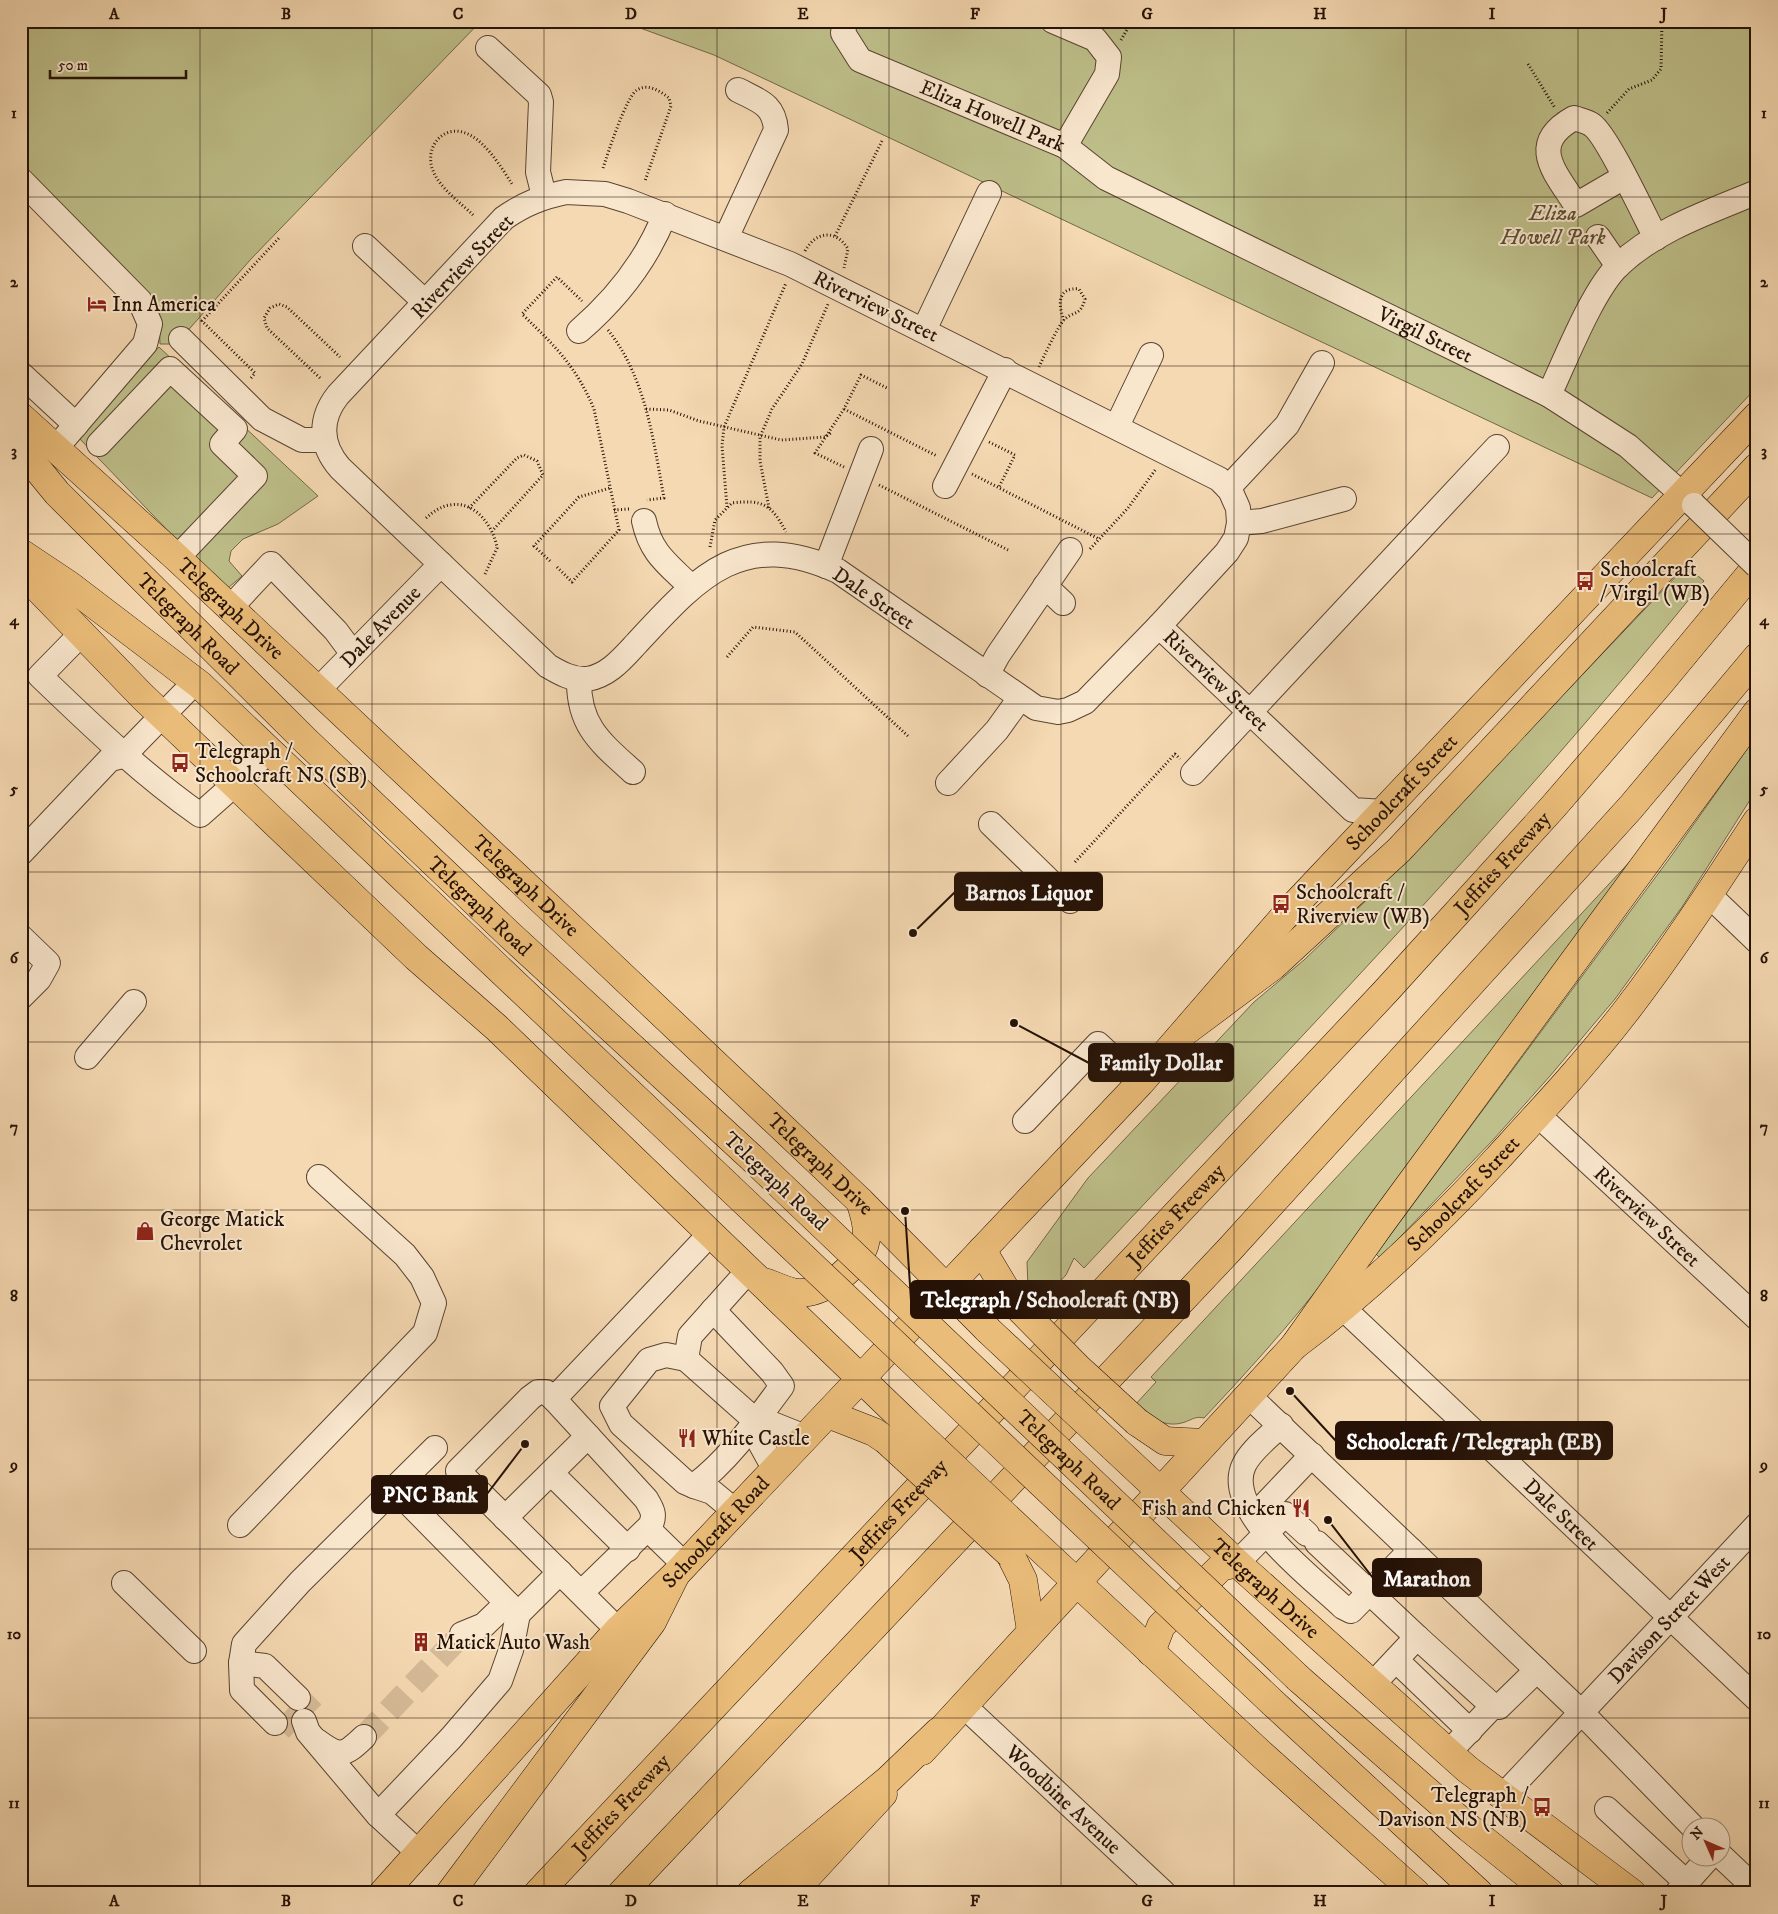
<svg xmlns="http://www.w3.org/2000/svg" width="1778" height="1914" font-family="'IM FELL DW Pica',serif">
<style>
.green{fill:#bebf8a;stroke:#726848}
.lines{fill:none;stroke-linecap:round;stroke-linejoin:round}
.minor-tunnel{stroke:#d6bb98;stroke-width:24;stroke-dasharray:24 12;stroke-linecap:butt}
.minor-casing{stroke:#5a4431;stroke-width:26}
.major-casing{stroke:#261206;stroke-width:29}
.highway-casing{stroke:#261206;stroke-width:29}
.path{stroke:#261206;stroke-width:3;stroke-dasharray:1 2.5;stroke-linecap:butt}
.minor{stroke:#f8e6cd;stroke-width:24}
.major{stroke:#eabc79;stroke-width:28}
.highway{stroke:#eabc79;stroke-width:28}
.minor-bridge-casing{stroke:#5a4431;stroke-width:26;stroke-linecap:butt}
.major-bridge-casing{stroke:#261206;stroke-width:29;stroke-linecap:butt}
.minor-bridge{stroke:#f8e6cd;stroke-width:24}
.major-bridge{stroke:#eabc79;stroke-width:28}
.grid{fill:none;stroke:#261206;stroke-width:1;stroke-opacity:0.55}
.labels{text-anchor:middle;stroke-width:4;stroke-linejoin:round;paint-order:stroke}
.street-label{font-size:21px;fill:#261206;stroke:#f8e6cd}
.park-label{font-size:21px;font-style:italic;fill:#5b4f34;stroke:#f8e6cd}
.poi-label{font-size:21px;fill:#261206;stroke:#f8e6cd;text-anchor:start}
.leader{fill:none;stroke:#261206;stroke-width:2}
.callout-dot{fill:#261206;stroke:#f8e6cd;stroke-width:2}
.callout{fill:#261206;stroke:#261206;stroke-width:2}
.callout-label{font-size:22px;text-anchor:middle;font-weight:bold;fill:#fff}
.neatline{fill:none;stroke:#261206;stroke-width:2}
.grid-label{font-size:16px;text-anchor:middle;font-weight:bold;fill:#261206}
</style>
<rect width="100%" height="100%" fill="#f5d9b2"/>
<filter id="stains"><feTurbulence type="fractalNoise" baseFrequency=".004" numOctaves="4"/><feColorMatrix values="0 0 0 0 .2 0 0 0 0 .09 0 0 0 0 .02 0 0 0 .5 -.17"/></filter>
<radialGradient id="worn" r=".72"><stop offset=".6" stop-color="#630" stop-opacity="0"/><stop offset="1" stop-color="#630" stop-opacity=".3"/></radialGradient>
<g class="green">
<polygon points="21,21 481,21 251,259 176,344 160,344 159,320 33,182 21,155"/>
<polygon points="621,21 1757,21 1757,387 1652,498 714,55"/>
<polygon points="159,347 318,496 278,524 243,539 231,551 229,561 242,576 228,588 220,585 78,437"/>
<path d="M1686,566l18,15c-194,240 -409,462 -620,687l-10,-10 -8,17 -29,31 -9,-19 -1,-25 61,-84 166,-176 50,-42 73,-70z"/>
<polygon points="1757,735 1757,789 1682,907 1615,999 1550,1076 1493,1140 1380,1258 1376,1254 1672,855"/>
<path d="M1635,856l-308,421c-39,50 -80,95 -123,141 -8,-2 -11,1 -19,4 -20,7 -36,-5 -50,-17l21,-23 -5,-5z"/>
</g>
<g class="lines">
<g class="minor-tunnel">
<polyline points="298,1698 313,1713"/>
<polyline points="282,1715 297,1729"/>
<polyline points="364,1737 462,1634"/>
</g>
<g class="minor-casing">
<g id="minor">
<path id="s1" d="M845,21l-2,12 17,27 205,86 41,32 443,217 79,51 66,59"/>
<polyline points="1053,21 1095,39 1109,57 1107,74 1065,146"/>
<polyline points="488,48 539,95 541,102 538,172 544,196"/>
<path d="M1624,177l-48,28c-21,-33 -49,-61 -2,-87 5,2 13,3 18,7 15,10 53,92 64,113"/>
<polyline points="21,180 140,301 150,324 145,344 56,448"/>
<path d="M566,192l39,2 23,7 162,63 429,215 11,11 8,18 1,15 -3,15 -9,14 -68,74 -74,76 -17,8 -10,2 -22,-4 -198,-137c-97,-44 -140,6 -202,73 -14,15 -28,32 -49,35 -15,1 -27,-6 -39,-13l-208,-198c-20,-23 -21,-49 -2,-73l166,-177c20,-14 38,-21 62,-26z"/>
<polyline points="1598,237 1618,266"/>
<path d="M726,238l50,-108c-2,-26 -17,-29 -38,-40"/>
<polyline points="365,246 425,302"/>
<polyline points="924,330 989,193"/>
<path d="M579,331c37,-32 68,-71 86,-117"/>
<polyline points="181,339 262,419 302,440 325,440"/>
<polyline points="21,374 76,425"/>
<path d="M1549,395c16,-34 44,-106 70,-130 38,-36 90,-53 138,-73"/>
<polyline points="1117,426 1151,355"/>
<polyline points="99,444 170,369 235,429 222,444 255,476 177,558"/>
<polyline points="945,486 1005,370"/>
<polyline points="1228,488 1287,425 1322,363"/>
<path d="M644,521c7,33 24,43 47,66"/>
<polyline points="1239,523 1262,521 1344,499"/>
<polyline points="826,566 871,449"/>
<polyline points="1045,586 1063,603"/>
<polyline points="230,608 271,564 336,631 353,654"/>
<path id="s2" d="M1159,626l194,184 31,2"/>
<path d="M81,634l-41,42c52,50 102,98 160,139l35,-31 34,-34"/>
<polyline points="987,675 998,655 1070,550"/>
<path d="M579,679c-1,47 22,64 54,93"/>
<path id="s3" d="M318,690l123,-126"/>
<polyline points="1193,773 1497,447"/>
<polyline points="948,783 997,730 1020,698"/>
<polyline points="991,824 1070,901"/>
<polyline points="21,853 110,759 123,756 196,681"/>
<polyline points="1709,895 1757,941"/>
<polyline points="21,937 48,963 39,979 21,997"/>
<polyline points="87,1057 134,1002"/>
<path id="s4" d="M1538,1115l219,203"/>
<polyline points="1025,1121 1098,1044 1140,1083"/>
<polyline points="749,1270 690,1336 686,1359 756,1421"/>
<path id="s5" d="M1344,1309l413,390"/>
<path d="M686,1359l-20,-4 -17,5 -37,46 9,18 64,58 9,4c35,-26 62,-65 88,-100l-10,-14 -59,-62"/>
<polyline points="1248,1395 1581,1712 1692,1826"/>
<polyline points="554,1399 711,1233"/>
<path d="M1281,1425c-12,12 -30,25 -37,40 -22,46 70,114 99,142l8,4 60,-61"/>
<polyline points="775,1470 759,1441 756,1421 765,1421 805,1437"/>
<polyline points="551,1473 628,1549"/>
<polyline points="694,1486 712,1492 735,1511"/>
<polyline points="394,1488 518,1614"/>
<polyline points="1254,1516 1312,1455"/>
<polyline points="505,1518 588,1436"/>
<polyline points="240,1525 425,1333 434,1303 422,1277 405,1255 319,1177"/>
<polyline points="648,1529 685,1565"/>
<polyline points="1317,1543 1417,1637"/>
<polyline points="1237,1563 1285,1514 1307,1534"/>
<polyline points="124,1583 194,1651"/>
<path d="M581,1593l69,-67c6,-11 2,-17 -4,-27l-92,-100 -8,-7h-8l-8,6 -72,73 160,159"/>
<polyline points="462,1634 484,1625 507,1603"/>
<polyline points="1396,1660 1470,1731"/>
<polyline points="241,1663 265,1666 298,1698"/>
<polyline points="1373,1684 1417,1637 1493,1706 1449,1752"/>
<path id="s6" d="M963,1705l201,188"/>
<polyline points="1493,1706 1499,1707 1537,1670"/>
<polyline points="304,1721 308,1732 378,1815 419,1853"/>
<polyline points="275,1723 242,1690 241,1663 244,1644 300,1582 435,1448"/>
<path d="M317,1741c23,17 27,15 47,-4"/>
<path id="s7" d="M1502,1797l255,-272"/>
<polyline points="1607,1809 1687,1883"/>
<polyline points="378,1815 451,1738 500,1681 511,1650 518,1614 560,1572"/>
<polyline points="1720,1855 1757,1890"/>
<polyline points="1677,1893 1710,1856"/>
</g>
</g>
<g class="major-casing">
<g id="major">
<path id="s8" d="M21,417l156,141 424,398 259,245 128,129"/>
<path id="s9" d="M21,449l36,44 249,248 205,195 242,223"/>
<polyline points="21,553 69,585 200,685 728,1186"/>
<polyline points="21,571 142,696 416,957 497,1028 905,1421"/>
<polyline points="982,1250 1013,1302"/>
<path d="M764,1282c11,3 26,12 37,11 27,-2 60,-27 65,-54 3,-12 -2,-26 -6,-38"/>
<polyline points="828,1414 874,1432 886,1440"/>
<polyline points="1137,1422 1165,1441 1204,1443"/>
<path id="s10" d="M1113,1447l124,116 230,206 165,124"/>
<polyline points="1028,1537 1260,1753 1416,1893"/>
<polyline points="1010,1554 1023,1580 1031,1631"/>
<polyline points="1151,1652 1161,1626 1221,1567 1237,1563"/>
<polyline points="1298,1678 1469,1828 1550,1893"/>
<polyline points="1273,1703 1479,1893"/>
<path id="s11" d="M922,1751l372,-405c75,-56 140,-119 203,-187 44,-48 89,-96 129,-148 47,-61 89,-126 131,-190"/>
<path id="s12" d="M383,1893l235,-263 58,-56 464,-491 149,-172 468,-495"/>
<polyline points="792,1893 883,1794"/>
</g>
</g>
<g class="highway-casing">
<g id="highway">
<polyline points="1186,1031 1273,966 1399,850 1757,467"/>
<polyline points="1294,1346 1380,1225 1757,712"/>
<polyline points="450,1893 652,1622 676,1574"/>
<path id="s13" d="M538,1893l848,-902 167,-184 107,-124 97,-117"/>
<polyline points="622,1893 1230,1249 1631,807 1757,657"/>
<polyline points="751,1893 888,1780 938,1732"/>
</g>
</g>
<g class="path">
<polyline points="1121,40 1132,21"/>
<polyline points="1528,64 1555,108"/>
<polyline points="1607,113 1629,89 1652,80 1661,69 1662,21"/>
<path d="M603,168c5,-15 23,-71 34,-78 11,-7 23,1 32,8l2,8 -26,75"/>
<path d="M473,215c-12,-12 -31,-25 -39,-42 -12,-25 10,-52 36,-38 17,9 32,33 42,49"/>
<polyline points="835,236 882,141"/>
<path d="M805,251c11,-20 31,-22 43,-2l-4,19"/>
<path d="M608,330c38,48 45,109 56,168l-17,2"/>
<path d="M1039,367c4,-9 19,-41 25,-47 10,-10 16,-3 21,-21l-6,-10c-22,-2 -21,16 -15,31"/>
<polyline points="251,378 255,373 202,321 279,238"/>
<polyline points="320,378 267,328 264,318 270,308 279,304 287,307 340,357"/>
<polyline points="646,409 669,410 699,421 781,440 825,437 832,432"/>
<polyline points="844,409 937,456"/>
<polyline points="989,442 1015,455 999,487"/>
<polyline points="844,467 815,453 844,409 861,375 887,388"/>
<polyline points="972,474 1099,539"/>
<polyline points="879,485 1010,551"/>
<polyline points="727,507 722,446 724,427 786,283"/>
<polyline points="469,508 517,458 524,455 537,461 543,475 493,530"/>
<polyline points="769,508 760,461 760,437 772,409 802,364 828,304"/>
<polyline points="614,510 629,509"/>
<path d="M426,518c7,-6 15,-12 24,-13 25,-5 44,22 47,43l-12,26"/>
<path d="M710,547l5,-27 17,-17c31,-4 40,2 54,29"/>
<polyline points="1090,549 1128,508 1156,469"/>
<polyline points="550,561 534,546 579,497 610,488"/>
<path d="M557,567l15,15 47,-52 -25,-121c-18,-43 -39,-63 -72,-95l35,-37 25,24"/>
<polyline points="727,657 753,627 795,632 909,737"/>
<polyline points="1075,862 1175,754 1180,759"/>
</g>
<use href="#minor" class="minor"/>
<use href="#major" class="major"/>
<use href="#highway" class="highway"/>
<g class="minor-bridge-casing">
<polyline id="minor-bridge" points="1694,505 1757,566"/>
</g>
<g class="major-bridge-casing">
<g id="major-bridge">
<path id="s14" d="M753,1159l545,519"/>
<polyline points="728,1186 1273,1703"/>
<polyline points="1013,1302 1078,1368 1137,1422"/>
<polyline points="988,1330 1113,1447"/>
<polyline points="905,1421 1028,1537"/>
<polyline points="886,1440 1010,1554"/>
</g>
</g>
<use href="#minor-bridge" class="minor-bridge"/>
<use href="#major-bridge" class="major-bridge"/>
</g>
<path class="grid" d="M200,21v1872M372,21v1872M544,21v1872M717,21v1872M889,21v1872M1061,21v1872M1234,21v1872M1406,21v1872M1578,21v1872M21,197h1736M21,366h1736M21,534h1736M21,704h1736M21,872h1736M21,1042h1736M21,1210h1736M21,1380h1736M21,1549h1736M21,1718h1736"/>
<defs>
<g id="hotel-bare" transform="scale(1.5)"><path d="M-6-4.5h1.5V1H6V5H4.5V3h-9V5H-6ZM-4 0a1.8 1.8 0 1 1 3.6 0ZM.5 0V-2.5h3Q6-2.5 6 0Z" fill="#8f2418" stroke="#f8e6cd" stroke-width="2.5" paint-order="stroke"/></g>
<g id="bus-bare" transform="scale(1.5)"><path d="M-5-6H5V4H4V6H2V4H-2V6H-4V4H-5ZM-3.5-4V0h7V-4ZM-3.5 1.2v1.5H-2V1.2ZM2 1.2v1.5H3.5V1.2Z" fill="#8f2418" stroke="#f8e6cd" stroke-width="2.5" paint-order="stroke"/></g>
<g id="shop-bare" transform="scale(1.5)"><path d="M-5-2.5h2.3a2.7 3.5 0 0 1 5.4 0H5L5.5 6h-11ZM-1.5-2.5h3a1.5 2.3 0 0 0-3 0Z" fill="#8f2418" stroke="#f8e6cd" stroke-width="2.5" paint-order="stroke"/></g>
<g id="restaurant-bare" transform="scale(1.5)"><path d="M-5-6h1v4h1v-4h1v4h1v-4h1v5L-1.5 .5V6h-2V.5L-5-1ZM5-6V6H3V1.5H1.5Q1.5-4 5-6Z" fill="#8f2418" stroke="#f8e6cd" stroke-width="2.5" paint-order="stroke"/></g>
<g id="building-bare" transform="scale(1.5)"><path d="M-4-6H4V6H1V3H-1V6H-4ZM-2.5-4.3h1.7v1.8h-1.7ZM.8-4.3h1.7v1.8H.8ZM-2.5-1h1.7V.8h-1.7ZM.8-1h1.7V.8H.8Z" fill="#8f2418" stroke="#f8e6cd" stroke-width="2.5" paint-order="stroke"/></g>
</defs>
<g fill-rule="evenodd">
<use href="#hotel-bare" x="97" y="304"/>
<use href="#bus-bare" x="1585" y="581"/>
<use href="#bus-bare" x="180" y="763"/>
<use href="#bus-bare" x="1281" y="904"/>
<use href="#shop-bare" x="145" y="1231"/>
<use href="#restaurant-bare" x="687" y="1438"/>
<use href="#restaurant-bare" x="1301" y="1508"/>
<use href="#building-bare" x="421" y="1642"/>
<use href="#bus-bare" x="1542" y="1807"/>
</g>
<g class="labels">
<g class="street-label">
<text dy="7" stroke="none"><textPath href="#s1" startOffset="188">Eliza Howell Park</textPath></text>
<text transform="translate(462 266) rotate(-46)" y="7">Riverview Street</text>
<text transform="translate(876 306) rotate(26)" y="7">Riverview Street</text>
<text dy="7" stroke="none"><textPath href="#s1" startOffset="674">Virgil Street</textPath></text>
<text transform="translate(874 598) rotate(34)" y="7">Dale Street</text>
<text dy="7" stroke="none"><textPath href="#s8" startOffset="284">Telegraph Drive</textPath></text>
<text dy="7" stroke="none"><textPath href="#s9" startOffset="242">Telegraph Road</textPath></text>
<text dy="7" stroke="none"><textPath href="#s3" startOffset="89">Dale Avenue</textPath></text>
<text dy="7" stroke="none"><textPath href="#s2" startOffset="79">Riverview Street</textPath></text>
<text dy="7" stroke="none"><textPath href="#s12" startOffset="1500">Schoolcraft Street</textPath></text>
<text dy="7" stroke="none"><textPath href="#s13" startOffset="1411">Jeffries Freeway</textPath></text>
<text dy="7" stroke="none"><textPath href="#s8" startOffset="689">Telegraph Drive</textPath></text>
<text dy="7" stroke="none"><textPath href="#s9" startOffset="648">Telegraph Road</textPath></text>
<text dy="7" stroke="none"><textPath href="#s8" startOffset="1094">Telegraph Drive</textPath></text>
<text transform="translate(776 1181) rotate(43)" y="7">Telegraph Road</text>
<text dy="7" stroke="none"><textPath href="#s11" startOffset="778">Schoolcraft Street</textPath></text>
<text dy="7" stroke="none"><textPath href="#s13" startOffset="931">Jeffries Freeway</textPath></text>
<text dy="7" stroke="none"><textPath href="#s4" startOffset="149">Riverview Street</textPath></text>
<text dy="7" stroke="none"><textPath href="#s14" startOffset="436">Telegraph Road</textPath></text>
<text dy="7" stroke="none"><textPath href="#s13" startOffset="526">Jeffries Freeway</textPath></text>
<text dy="7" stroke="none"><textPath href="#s5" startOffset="299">Dale Street</textPath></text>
<text dy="7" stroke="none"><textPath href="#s12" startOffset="491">Schoolcraft Road</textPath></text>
<text dy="7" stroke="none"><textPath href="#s10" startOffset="208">Telegraph Drive</textPath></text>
<text dy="7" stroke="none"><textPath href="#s7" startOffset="244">Davison Street West</textPath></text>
<text dy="7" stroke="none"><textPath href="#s6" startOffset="138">Woodbine Avenue</textPath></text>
<text dy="7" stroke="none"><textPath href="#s13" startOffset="121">Jeffries Freeway</textPath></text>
</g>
<g class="park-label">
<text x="1553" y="220">Eliza<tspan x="1553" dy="24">Howell Park</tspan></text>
</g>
<g class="poi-label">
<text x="112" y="311">Inn America</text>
<text x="1600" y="576">Schoolcraft<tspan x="1600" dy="24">/ Virgil (WB)</tspan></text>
<text x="195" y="758">Telegraph /<tspan x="195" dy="24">Schoolcraft NS (SB)</tspan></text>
<text x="1296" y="899">Schoolcraft /<tspan x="1296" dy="24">Riverview (WB)</tspan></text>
<text x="160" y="1226">George Matick<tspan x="160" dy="24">Chevrolet</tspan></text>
<text x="702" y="1445">White Castle</text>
<text x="1286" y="1515" text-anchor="end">Fish and Chicken</text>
<text x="436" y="1649">Matick Auto Wash</text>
<text x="1527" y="1802" text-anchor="end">Telegraph /<tspan x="1527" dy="24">Davison NS (NB)</tspan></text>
</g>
</g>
<path class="leader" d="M913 933L955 892M1014 1023L1089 1063M905 1211L911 1300M1290 1391L1336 1441M525 1444L487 1494M1328 1520L1373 1578"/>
<g class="callout-dot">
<circle cx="913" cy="933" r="5"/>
<circle cx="1014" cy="1023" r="5"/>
<circle cx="905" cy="1211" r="5"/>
<circle cx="1290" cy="1391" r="5"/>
<circle cx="525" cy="1444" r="5"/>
<circle cx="1328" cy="1520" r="5"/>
</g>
<g class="callout">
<rect x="955" y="873" width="147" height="37" rx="5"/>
<rect x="1089" y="1044" width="144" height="37" rx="5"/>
<rect x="911" y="1281" width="278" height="37" rx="5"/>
<rect x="1336" y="1422" width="276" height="37" rx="5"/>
<rect x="372" y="1476" width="115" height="37" rx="5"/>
<rect x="1373" y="1559" width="108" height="37" rx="5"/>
</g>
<g class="callout-label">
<text x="1029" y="900">Barnos Liquor</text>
<text x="1161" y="1070">Family Dollar</text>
<text x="1050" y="1307">Telegraph / Schoolcraft (NB)</text>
<text x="1474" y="1449">Schoolcraft / Telegraph (EB)</text>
<text x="430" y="1502">PNC Bank</text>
<text x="1427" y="1586">Marathon</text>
</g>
<rect width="1778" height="1914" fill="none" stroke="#f5d9b2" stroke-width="55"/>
<g transform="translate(1706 1842) rotate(315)"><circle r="24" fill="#f8e6cd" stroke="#a4917d"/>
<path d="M0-4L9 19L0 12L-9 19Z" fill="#8f2418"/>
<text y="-8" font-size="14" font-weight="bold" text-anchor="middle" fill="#261206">N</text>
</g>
<path d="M50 70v8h136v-8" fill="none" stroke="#261206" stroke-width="2.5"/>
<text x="58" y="70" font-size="15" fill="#261206" stroke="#f8e6cd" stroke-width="4" paint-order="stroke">50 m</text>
<rect x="28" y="28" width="1722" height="1858" class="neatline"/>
<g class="grid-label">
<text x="114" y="19">A</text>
<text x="286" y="19">B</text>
<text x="458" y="19">C</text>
<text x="631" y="19">D</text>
<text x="803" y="19">E</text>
<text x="975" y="19">F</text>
<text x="1147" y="19">G</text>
<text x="1320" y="19">H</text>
<text x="1492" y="19">I</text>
<text x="1664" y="19">J</text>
<text x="14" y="118">1</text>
<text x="1764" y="118">1</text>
<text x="14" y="287">2</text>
<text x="1764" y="287">2</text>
<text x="14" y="456">3</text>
<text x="1764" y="456">3</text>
<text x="14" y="625">4</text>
<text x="1764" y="625">4</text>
<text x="14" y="794">5</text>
<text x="1764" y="794">5</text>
<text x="14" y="963">6</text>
<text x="1764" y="963">6</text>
<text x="14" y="1132">7</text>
<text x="1764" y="1132">7</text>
<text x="14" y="1301">8</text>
<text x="1764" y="1301">8</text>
<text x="14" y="1470">9</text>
<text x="1764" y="1470">9</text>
<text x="14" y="1639">10</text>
<text x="1764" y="1639">10</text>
<text x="14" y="1808">11</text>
<text x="1764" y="1808">11</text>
<text x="114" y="1906">A</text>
<text x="286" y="1906">B</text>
<text x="458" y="1906">C</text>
<text x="631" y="1906">D</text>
<text x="803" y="1906">E</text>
<text x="975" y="1906">F</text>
<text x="1147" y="1906">G</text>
<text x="1320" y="1906">H</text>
<text x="1492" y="1906">I</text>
<text x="1664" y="1906">J</text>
</g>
<rect width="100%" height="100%" filter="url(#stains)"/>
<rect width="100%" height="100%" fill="url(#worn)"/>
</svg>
